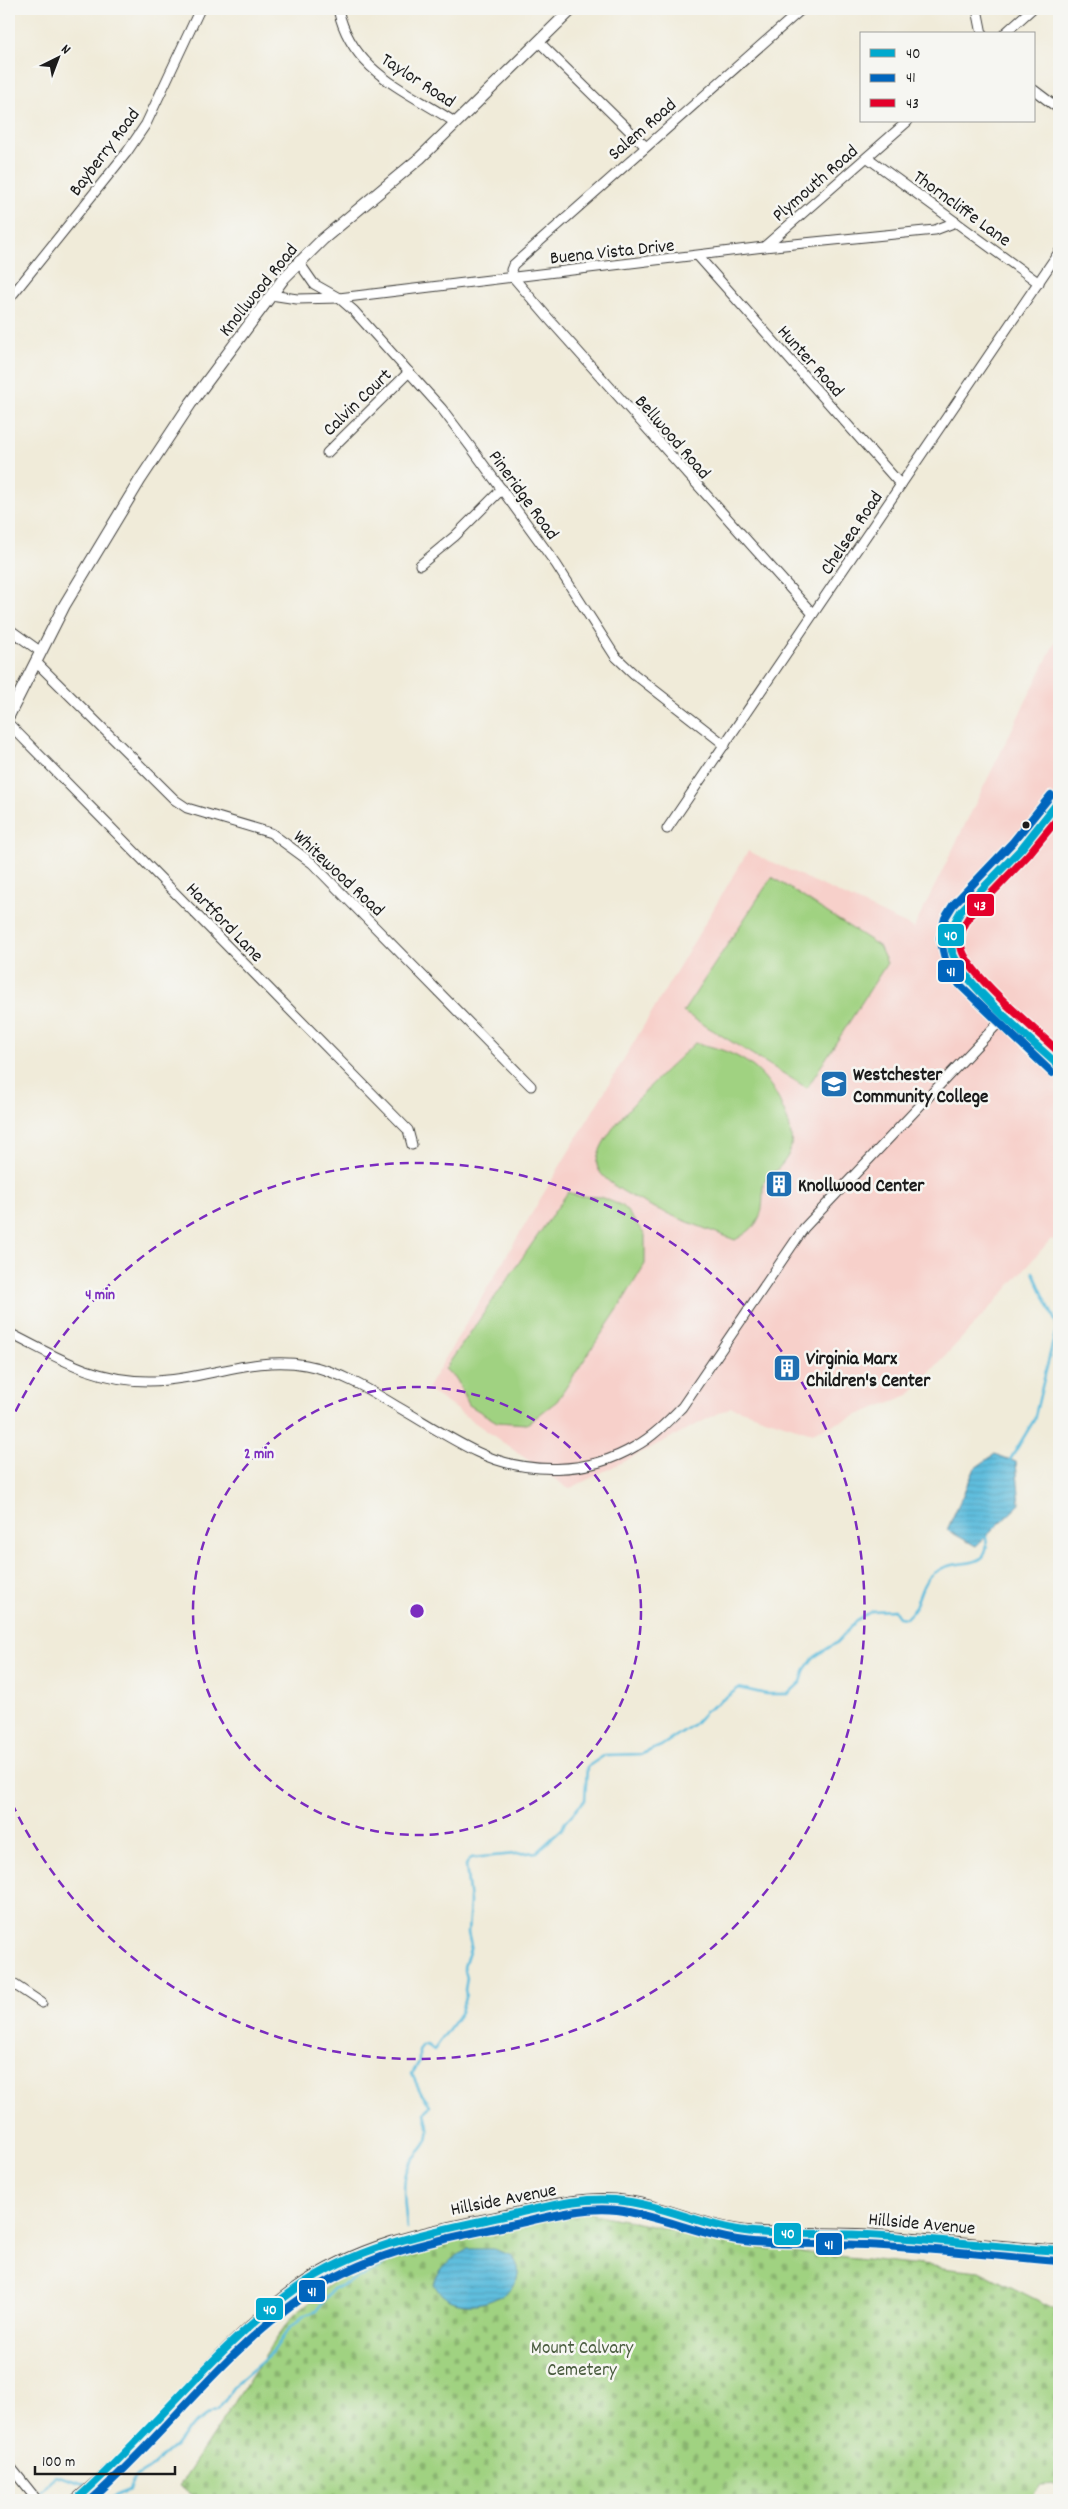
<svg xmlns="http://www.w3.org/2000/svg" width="1068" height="2509" font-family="Dekko,sans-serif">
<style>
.built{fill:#f7d0ca}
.cemetery{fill:url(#cemetery-stones);stroke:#5e774e}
.garden{fill:#a0d281;stroke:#5e774e}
.water{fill:url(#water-rules);stroke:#3e6c7c}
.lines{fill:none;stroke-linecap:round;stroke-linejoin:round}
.stream{stroke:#5fbddd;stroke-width:2.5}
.street-casing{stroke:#3c3b38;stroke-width:11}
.secondary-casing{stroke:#3c3b38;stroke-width:13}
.street{stroke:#fff;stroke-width:9}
.secondary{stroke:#fff;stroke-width:11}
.bus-1-casing{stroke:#f6f6f2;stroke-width:11}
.bus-2-casing{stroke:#f6f6f2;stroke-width:11}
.bus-3-casing{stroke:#f6f6f2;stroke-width:11}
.bus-1{stroke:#00a9ce;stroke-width:8}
.bus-2{stroke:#0065bd;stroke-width:8}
.bus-3{stroke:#e4002b;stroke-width:8}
.ring{fill:none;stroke:#7b2cbf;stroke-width:2.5;stroke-dasharray:9 6}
.bus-dot{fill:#1c1c1c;stroke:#f6f6f2;stroke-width:2}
.labels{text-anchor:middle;stroke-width:5;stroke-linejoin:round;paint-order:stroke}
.street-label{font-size:19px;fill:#1c1c1c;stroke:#f6f6f2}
.poi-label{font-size:19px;font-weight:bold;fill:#1c1c1c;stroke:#f6f6f2;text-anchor:start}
.park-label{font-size:19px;fill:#4a5c3f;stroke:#f6f6f2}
.centre{fill:#7b2cbf;stroke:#f6f6f2;stroke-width:2.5}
.ring-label{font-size:15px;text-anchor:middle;font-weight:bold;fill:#7b2cbf;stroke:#f6f6f2;stroke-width:5;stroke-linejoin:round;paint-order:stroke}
.line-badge{stroke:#f6f6f2;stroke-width:2}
.badge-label{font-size:14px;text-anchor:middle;font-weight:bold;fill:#fff}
</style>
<defs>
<pattern id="cemetery-stones" width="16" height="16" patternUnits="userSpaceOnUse" patternTransform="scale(1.25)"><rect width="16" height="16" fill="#a0d281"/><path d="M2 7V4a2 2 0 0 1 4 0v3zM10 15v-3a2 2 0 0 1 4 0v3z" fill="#89b46f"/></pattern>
<pattern id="water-rules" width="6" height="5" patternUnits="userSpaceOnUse" patternTransform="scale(1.25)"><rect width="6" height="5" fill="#5fbddd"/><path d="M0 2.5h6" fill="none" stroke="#52a2bd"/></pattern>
</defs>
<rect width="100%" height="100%" fill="#f6f6f2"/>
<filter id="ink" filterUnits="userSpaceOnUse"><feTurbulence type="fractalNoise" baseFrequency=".02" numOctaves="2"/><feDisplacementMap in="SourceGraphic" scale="10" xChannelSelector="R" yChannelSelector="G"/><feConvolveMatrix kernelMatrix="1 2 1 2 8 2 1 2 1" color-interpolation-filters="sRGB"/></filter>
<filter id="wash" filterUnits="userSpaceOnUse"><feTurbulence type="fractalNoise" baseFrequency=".0096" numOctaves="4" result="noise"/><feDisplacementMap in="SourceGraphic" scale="20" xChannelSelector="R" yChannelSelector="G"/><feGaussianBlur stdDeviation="1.12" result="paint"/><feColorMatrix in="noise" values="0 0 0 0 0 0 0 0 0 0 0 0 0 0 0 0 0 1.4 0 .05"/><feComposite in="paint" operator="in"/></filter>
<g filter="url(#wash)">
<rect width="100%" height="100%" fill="#f0ebd9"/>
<polygon class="built" points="1059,634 1059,1243 1051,1239 999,1298 909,1395 812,1433 731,1407 569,1489 427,1389 748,851 914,928"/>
<polygon class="cemetery" points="584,2212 760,2248 979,2271 1059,2311 1059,2484 1041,2485 1026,2500 200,2500 179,2486 291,2317 361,2259 464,2234"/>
<g class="garden">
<polygon points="772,877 879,946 887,963 807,1088 683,1012"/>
<path d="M695,1043c42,8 71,24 88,66 5,11 10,26 8,38 -3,15 -18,26 -28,36 0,31 0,41 -28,57 -27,-11 -133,-46 -138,-75 -4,-30 76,-101 98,-122z"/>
<polygon points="568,1192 578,1196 600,1197 623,1206 645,1235 645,1264 618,1309 557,1401 527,1424 497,1422 469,1405 457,1380 445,1369"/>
</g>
<g class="water">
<polygon points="995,1454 1016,1462 1020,1504 976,1546 947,1530 975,1468"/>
<path d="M468,2249h25l20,7c1,3 4,8 5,11 6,32 -65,56 -84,17 5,-18 19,-26 34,-35z"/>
</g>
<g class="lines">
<g class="stream">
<polyline points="1010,1460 1034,1420 1057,1325 1033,1272"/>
<path d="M407,2229c-1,-18 -6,-42 0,-59 10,-25 29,-20 18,-57l5,-8 -9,-12 -9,-19 7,-12v-11l4,-5 4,-1 7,5 27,-38 5,-18 -1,-4 2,-12 -3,-11 7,-21 -3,-13 2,-31 -4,-37 5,-7 66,-6 25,-23 3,-7 20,-22 2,-33 18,-12 37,-1 19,-8 33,-22 11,-12 34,-24 27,6h22l13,-12 4,-13 8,-11 23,-15 21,-23 15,-9 22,-1 5,7 7,1c13,-10 12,-28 22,-40 2,-4 9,-7 13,-9 18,-11 51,3 45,-32"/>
<polyline points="41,2491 55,2475 84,2484"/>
<polyline points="98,2493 108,2499 129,2490 135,2477 150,2468 175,2446 186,2431 210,2413 218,2409 237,2383 272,2353 290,2327 304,2316 316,2311 333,2289 364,2276 398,2257 409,2257 413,2251 410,2243"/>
</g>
</g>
</g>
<g filter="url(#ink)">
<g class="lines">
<g class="street-casing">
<g id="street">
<path d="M338,9c14,64 69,81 118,114"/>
<polyline points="802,9 513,265 511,270 513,277 549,319 813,614"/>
<polyline points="977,9 982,34"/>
<polyline points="1004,34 1032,9"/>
<polyline points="539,42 645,146"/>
<polyline points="1034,90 1059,109"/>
<polyline points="868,158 1039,283"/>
<polyline points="764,247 908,121"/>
<polyline points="698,256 901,485"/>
<polyline points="298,261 314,284 339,298 354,311 442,409 470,446 556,564 615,656 634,674 725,745"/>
<polyline points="271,295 297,299 339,298 764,247 935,230 956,222"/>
<polyline points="9,299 127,152 146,124 200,9"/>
<polyline points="327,453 409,372"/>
<polyline points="420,565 455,536 502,489"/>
<polyline points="9,629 41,652"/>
<polyline points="36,662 175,800 187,808 271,833 312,863 531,1086"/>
<polyline points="9,724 408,1130 412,1145"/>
<path d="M1059,801c-15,18 -28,37 -44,54 -17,20 -59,51 -64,76 -3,22 7,36 21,52l87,83"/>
<polyline points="667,829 1059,252"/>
<path d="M9,1333c48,24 84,48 140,48 53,0 104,-26 157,-16 33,6 64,25 92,42 26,15 52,32 79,45 48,23 112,23 159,-6 18,-10 32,-25 46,-39l122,-179 202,-213"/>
<polyline points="9,1981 42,2003"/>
<polyline points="9,2465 37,2500"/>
</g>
</g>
<g class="secondary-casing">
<g id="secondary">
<polyline points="9,715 64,606 140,480 191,403 284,278 323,239 420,158 572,9"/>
<path d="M76,2500c79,-65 138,-152 221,-212 66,-47 144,-59 221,-75 31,-7 65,-16 97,-13 48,4 90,29 138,32 39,2 77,1 115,3 64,4 127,12 191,16"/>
</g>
</g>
<use href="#street" class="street"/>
<use href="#secondary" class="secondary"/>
<g class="bus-1-casing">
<g id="bus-1">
<path d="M1059,801l-38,48 -60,62c-8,13 -13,25 -9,40 9,31 81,91 107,115"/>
<path d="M76,2500c76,-67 138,-153 221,-212 65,-46 145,-58 221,-75 32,-7 64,-16 97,-13 48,4 91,28 138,32 38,3 77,1 115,3 64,4 127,12 191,16"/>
</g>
</g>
<g class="bus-2-casing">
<g id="bus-2">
<polyline points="1051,795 1013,842 953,905 945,918 940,938 946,963 959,984 1052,1073"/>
<path d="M91,2500c73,-64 132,-148 213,-204 63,-44 138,-57 212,-72 33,-7 67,-18 101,-14 46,6 89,28 136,32 37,3 75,1 112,3 65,3 129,11 193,16"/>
</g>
</g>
<g class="bus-3-casing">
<path id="bus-3" d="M1059,817l-31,38 -59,62c-7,11 -11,20 -7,33 8,26 75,81 97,102"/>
</g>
<use href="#bus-1" class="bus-1"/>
<use href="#bus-2" class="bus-2"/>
<use href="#bus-3" class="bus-3"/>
</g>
</g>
<g class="ring">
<circle cx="417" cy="1611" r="224"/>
<path d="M9 1425A448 448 0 1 1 9 1797"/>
</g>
<defs>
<g id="university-square" transform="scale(1.4375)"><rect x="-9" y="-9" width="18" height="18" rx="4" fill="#1f6fb2" stroke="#f6f6f2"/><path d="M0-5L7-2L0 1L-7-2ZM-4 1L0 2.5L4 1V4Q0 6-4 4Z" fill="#fff"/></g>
<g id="building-square" transform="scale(1.4375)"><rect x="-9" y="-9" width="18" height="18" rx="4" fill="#1f6fb2" stroke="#f6f6f2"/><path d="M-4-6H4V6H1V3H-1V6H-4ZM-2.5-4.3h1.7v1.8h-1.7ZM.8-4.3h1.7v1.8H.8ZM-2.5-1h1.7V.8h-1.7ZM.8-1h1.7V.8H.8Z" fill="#fff"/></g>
</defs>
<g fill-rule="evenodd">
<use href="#university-square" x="834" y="1084"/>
<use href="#building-square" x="779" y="1184"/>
<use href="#building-square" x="787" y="1368"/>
</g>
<circle class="bus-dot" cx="1026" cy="825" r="4.5"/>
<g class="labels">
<g class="street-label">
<text transform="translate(419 79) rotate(33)" y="7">Taylor Road</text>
<text transform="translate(641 128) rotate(-41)" y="7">Salem Road</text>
<text transform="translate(103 151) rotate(-53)" y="7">Bayberry Road</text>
<text transform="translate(814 182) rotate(-41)" y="7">Plymouth Road</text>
<text transform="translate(963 207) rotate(36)" y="7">Thorncliffe Lane</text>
<text transform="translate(612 250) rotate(-6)" y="7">Buena Vista Drive</text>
<text transform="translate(257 289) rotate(-51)" y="7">Knollwood Road</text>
<text transform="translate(812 360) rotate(48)" y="7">Hunter Road</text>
<text transform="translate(356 401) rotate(-44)" y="7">Calvin Court</text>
<text transform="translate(674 436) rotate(49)" y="7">Bellwood Road</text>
<text transform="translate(525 494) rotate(54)" y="7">Pineridge Road</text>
<text transform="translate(850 532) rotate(-56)" y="7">Chelsea Road</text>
<text transform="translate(340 872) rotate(43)" y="7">Whitewood Road</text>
<text transform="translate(226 921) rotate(46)" y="7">Hartford Lane</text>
<text transform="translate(503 2198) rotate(-11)" y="7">Hillside Avenue</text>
<text transform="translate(922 2222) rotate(5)" y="7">Hillside Avenue</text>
</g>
<g class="poi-label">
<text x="853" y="1080">Westchester<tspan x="853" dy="22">Community College</tspan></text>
<text x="798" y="1191">Knollwood Center</text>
<text x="806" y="1364">Virginia Marx<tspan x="806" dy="22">Children's Center</tspan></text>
</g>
<g class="park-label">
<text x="582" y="2353">Mount Calvary<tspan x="582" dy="22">Cemetery</tspan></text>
</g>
</g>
<circle cx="417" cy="1611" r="8" class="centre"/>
<g class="ring-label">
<text x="100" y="1299">4 min</text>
<text x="259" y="1458">2 min</text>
</g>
<g class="line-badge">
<rect x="966" y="893" width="29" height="24" rx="5" fill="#e4002b"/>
<rect x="937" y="923" width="28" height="24" rx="5" fill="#00a9ce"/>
<rect x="937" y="959" width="28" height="24" rx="5" fill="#0065bd"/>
<rect x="773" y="2222" width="29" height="24" rx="5" fill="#00a9ce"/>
<rect x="815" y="2232" width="28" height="24" rx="5" fill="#0065bd"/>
<rect x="298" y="2279" width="28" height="24" rx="5" fill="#0065bd"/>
<rect x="255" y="2297" width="29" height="24" rx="5" fill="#00a9ce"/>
</g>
<g class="badge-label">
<text x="980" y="910">43</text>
<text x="951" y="940">40</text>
<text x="951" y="976">41</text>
<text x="788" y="2238">40</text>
<text x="829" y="2249">41</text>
<text x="312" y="2296">41</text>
<text x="270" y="2314">40</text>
</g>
<rect width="1068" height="2509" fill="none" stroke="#f6f6f2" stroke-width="30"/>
<rect x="860" y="32" width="175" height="90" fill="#f6f6f2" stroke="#9f9f9c"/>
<rect x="870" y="49" width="25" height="8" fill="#00a9ce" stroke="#9f9f9c"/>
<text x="906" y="58" font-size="15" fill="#1c1c1c">40</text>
<rect x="870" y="74" width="25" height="8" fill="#0065bd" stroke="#9f9f9c"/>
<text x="906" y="82" font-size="15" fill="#1c1c1c">41</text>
<rect x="870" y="99" width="25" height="8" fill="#e4002b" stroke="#9f9f9c"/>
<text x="906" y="108" font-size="15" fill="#1c1c1c">43</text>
<g transform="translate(58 58) rotate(42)" stroke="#f6f6f2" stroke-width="4" paint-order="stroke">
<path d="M0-4L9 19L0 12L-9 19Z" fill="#1c1c1c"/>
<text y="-8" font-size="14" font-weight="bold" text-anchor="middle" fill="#1c1c1c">N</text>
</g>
<path d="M35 2466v8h140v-8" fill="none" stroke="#1c1c1c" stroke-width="2.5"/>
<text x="42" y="2466" font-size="15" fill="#1c1c1c" stroke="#f6f6f2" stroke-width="4" paint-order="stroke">100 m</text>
</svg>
